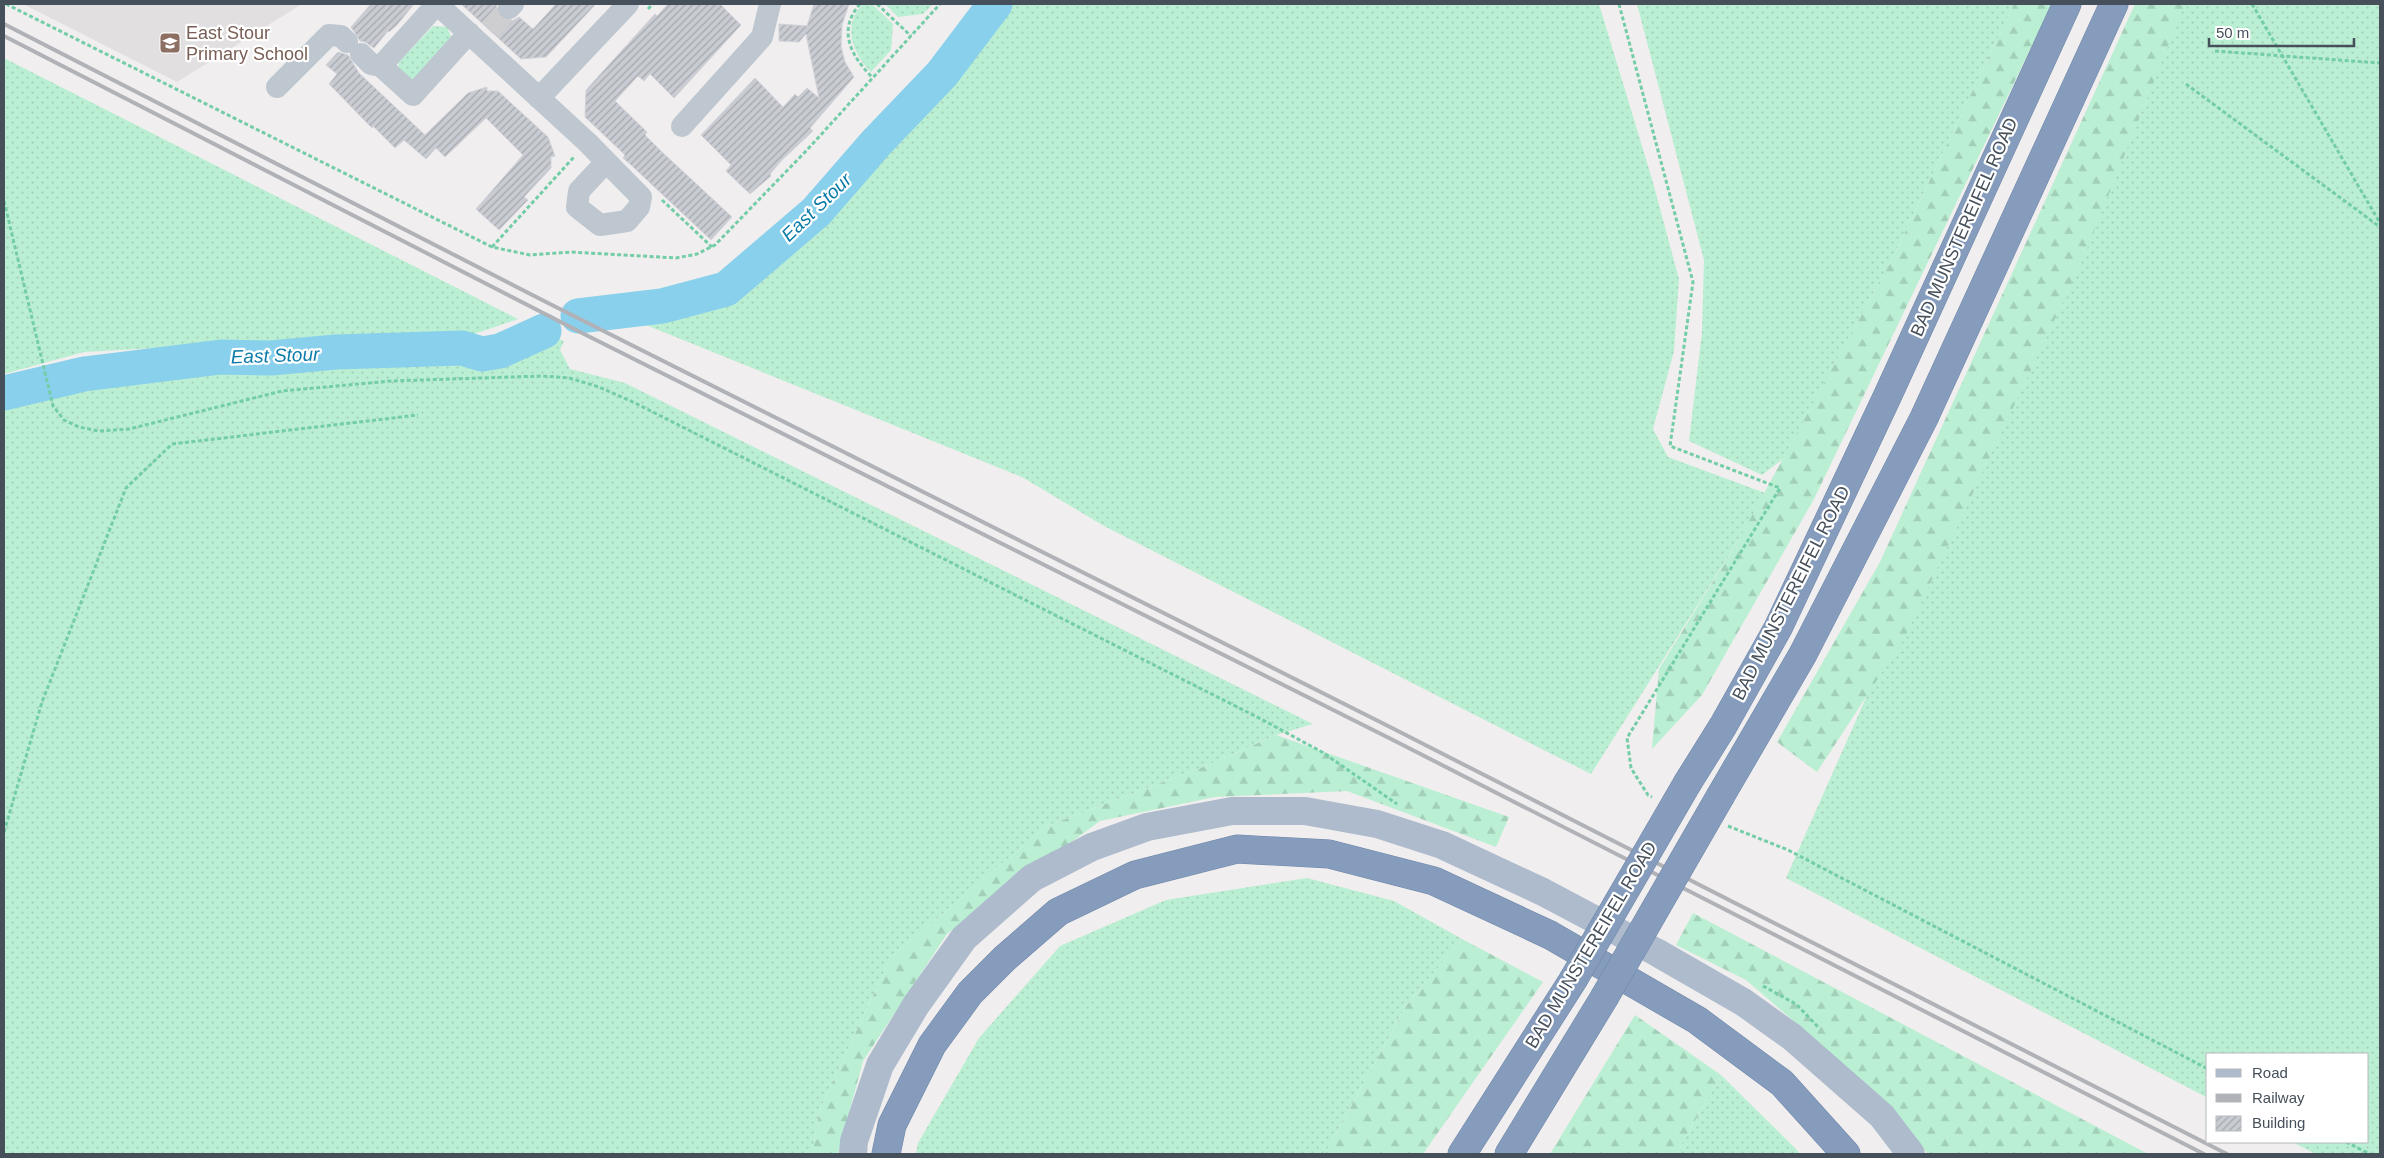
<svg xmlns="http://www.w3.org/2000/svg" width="2384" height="1158" font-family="Helvetica,sans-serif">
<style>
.education{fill:#e1dfe0}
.grass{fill:url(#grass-dots)}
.forest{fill:url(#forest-firs)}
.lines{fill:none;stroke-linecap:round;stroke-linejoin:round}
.river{stroke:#88d0ec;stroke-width:35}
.building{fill:url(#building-hatch);stroke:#d2d3d9}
.minor-tunnel{stroke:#ceced1;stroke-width:22;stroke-dasharray:22 11;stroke-linecap:butt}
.highway-casing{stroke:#7087a9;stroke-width:29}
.path{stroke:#73cda7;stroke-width:3;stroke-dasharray:4 2.5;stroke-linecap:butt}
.minor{stroke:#bec7d0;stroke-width:22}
.major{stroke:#adbbcd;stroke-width:28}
.highway{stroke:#859cbd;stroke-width:28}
.rail{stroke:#b0b2b8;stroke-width:4}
.highway-bridge-casing{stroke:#7087a9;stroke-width:29;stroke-linecap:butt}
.highway-bridge{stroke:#859cbd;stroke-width:28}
.labels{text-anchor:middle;stroke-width:4.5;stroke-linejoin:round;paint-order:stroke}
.education-label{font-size:18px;fill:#785e54;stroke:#fff;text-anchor:start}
.street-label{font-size:18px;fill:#46505b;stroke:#fff}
.water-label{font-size:19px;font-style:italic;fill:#0b7ca9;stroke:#fff}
</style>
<defs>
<pattern id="grass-dots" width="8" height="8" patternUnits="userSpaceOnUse" patternTransform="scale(1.25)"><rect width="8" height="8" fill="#bbefd3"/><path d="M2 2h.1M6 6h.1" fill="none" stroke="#a2cfb7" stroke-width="1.8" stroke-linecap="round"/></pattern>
<pattern id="forest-firs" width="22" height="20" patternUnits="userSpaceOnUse" patternTransform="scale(1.25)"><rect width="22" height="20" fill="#bbefd3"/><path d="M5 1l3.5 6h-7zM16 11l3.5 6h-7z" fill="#a2cfb7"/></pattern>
<pattern id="building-hatch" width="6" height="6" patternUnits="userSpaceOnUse" patternTransform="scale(1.25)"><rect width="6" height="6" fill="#caccd3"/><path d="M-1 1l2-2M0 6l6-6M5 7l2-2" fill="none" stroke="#a6a8ae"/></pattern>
</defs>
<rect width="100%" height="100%" fill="#f0eeee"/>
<polygon class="education" points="23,4 302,4 177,82"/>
<g class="grass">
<path d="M863,4h9l21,20 -2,26 -20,22c-19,-19 -29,-47 -8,-68z"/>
<polygon points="885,4 933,4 923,14 898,17"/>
<polygon points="1011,4 1599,4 1652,179 1679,279 1674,351 1653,429 1668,457 1765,493 1738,541 1591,774 1104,526 1022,477 646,325 767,277 1000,20"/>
<polygon points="1637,4 2014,4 1896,251 1783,459 1762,475 1689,441 1702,332 1704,260"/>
<polygon points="2174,4 2380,4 2380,1154 2316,1154 2292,1142 2368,1142 2368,1054 2208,1054 2208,1098 1786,878"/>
<polygon points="433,26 447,27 453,41 414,82 398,69 399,62"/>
<polygon points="4,58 518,319 474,334 210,345 84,352 4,374"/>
<polygon points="554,337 564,341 560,350 570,369 625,383 1313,724 1276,735 1211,764 1047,826 891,957 820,1109 812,1154 4,1154 4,400 85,380 298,361 454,357 479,362 517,351"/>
<polygon points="1307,878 1394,901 1462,939 1406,1006 1325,1154 916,1154 918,1143 979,1038 1060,946 1166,900"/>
<polygon points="1721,1075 1796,1149 1800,1154 1676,1154"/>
</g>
<g class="forest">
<polygon points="2014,4 2052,4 1814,499 1702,695 1652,749 1659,669 1738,541 1896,251"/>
<polygon points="2135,4 2185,4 2081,264 1904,639 1817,772 1777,742 1880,562"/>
<polygon points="1276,735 1509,817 1496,847 1347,791 1215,797 1100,821 947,934 863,1061 838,1154 812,1154 820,1109 891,957 1047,826 1211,764"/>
<polygon points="1693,913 2148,1154 1928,1154 1825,1048 1746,980 1676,945"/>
<polygon points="1462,939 1543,982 1423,1154 1325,1154 1406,1006"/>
<polygon points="1635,1015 1721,1075 1676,1154 1550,1154"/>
</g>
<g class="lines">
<g class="river">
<polyline points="578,316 662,306 726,289 816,212 876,143 942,74 995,4"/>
<polyline points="4,393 84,374 221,357 271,358 336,352 462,348 482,354 500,351 544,331"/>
</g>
</g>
<g class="building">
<polygon points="371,4 414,4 397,25 389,32 388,31 374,48 365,42 360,41 351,27"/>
<polygon points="461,4 497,4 496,11 500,18 512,21 519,17 533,29 556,4 596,4 546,57 521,59"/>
<polygon points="668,4 720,4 741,25 674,98 650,74 644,81 638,76 615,101 647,132 645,135 662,152 732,217 711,240 631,165 623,158 625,155 585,117 586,90 655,14 657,16"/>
<polygon points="814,4 849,4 842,25 841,46 845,62 854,77 810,128 813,131 782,160 770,174 771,176 750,194 726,171 731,165 701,135 755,78 783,107 795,94 798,97 807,88 819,98 806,34 799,42 779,41 779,24 807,26"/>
<polygon points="338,52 348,55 359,73 425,135 468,93 487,87 487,91 498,91 548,137 555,156 551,157 551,168 524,197 528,200 499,230 476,209 523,155 486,118 445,157 436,148 426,159 404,140 395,148 373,126 372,128 329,84 337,74 326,65"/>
</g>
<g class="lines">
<polyline class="minor-tunnel" points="490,30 509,8"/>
<g class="highway-casing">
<g id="highway">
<polyline points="1688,782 1723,726 1778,628 1887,397 2067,4"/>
<polyline points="1721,795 1803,654 1924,418 2114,4"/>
<polyline points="886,1154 892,1125 932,1045 970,993 1004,959 1058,912 1135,875 1237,849 1329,854 1434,881 1550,935 1697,1020 1782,1083 1846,1154"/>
<polyline points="1462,1154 1573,980"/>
<polyline points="1509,1154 1604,998"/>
</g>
</g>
<g class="path">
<polyline points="6,4 492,247 530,255 571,252 676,258 697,254 715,245 807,150 940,4"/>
<path d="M860,4c-23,26 -9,52 12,73"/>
<polyline points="877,4 911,36"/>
<polyline points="1619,4 1693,282 1670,446 1780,488 1627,738 1631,768 1648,795 1652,797"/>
<polyline points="2252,4 2380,223"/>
<polyline points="648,9 653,4"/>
<polyline points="2215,51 2380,63"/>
<polyline points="2186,84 2380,227"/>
<polyline points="662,200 712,247"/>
<polyline points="4,201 53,406 64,420 79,427 99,431 129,429 282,391 391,381 542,376 569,378 599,387 633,402 1261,719 1322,752 1397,804"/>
<polyline points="492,247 574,157"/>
<polyline points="1728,826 1788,850 2208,1069"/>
<polyline points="4,832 42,702 126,488 172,444 418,415"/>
<polyline points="1763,986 1796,1004 1819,1028"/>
<polyline points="2346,1142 2370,1154"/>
</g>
<g class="minor">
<polyline points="509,8 513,4"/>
<polyline points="361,54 371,64 381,66"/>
<polyline points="381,66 437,4 587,142 641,197 639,207 627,221 600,225 577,207 579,191 606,162"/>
<polyline points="381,66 413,95 469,33"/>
<polyline points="277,87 329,35 341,36 347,42"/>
<polyline points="539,98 628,4"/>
<polyline points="682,126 762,37 770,4"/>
</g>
<polyline class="major" points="853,1154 854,1141 880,1065 916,1005 964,938 1032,878 1092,847 1147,827 1232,811 1305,811 1377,824 1442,845 1543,892 1656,952 1743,1002 1792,1037 1882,1116 1911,1154"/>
<use href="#highway" class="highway"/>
<g class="rail">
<polyline points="4,24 548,303 1394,729 2227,1154"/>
<polyline points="4,36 586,335 1393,740 2204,1154"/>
</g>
<g class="highway-bridge-casing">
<g id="highway-bridge">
<polyline points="1573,980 1688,782"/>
<polyline points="1604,998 1721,795"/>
</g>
</g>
<use href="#highway-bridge" class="highway-bridge"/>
</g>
<defs>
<g id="school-square" transform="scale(1.125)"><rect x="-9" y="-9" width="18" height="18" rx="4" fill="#8d6e63" stroke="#fff"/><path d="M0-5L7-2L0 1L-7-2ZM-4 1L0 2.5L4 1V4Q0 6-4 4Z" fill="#fff"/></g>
</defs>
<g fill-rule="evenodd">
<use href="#school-square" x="170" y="43"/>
</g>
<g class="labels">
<g class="education-label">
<text x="186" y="39">East Stour<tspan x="186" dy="21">Primary School</tspan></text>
</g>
<g class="street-label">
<text transform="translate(1964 227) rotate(-66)" y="6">BAD MUNSTEREIFEL ROAD</text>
<text transform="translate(1791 593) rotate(-63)" y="6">BAD MUNSTEREIFEL ROAD</text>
<text transform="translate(1591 945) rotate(-59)" y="6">BAD MUNSTEREIFEL ROAD</text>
</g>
<g class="water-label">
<text transform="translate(816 207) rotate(-44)" y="7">East Stour</text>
<text transform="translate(275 355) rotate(-2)" y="7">East Stour</text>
</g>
</g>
<rect width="2384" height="1158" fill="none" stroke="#46505b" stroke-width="10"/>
<rect x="2206" y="1053" width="162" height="90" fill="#ffffff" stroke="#b5b9bd"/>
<rect x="2216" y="1069" width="25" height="8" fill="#adbbcd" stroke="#b5b9bd"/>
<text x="2252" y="1078" font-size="15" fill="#46505b">Road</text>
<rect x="2216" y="1094" width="25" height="8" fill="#b0b2b8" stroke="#b5b9bd"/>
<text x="2252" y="1103" font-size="15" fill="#46505b">Railway</text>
<rect x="2216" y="1116" width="25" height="15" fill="url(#building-hatch)" stroke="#b5b9bd"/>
<text x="2252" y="1128" font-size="15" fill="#46505b">Building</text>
<path d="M2209 38v8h145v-8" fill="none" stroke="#46505b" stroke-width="2.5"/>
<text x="2216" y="38" font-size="15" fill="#46505b" stroke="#ffffff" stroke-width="4" paint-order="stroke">50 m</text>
</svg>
